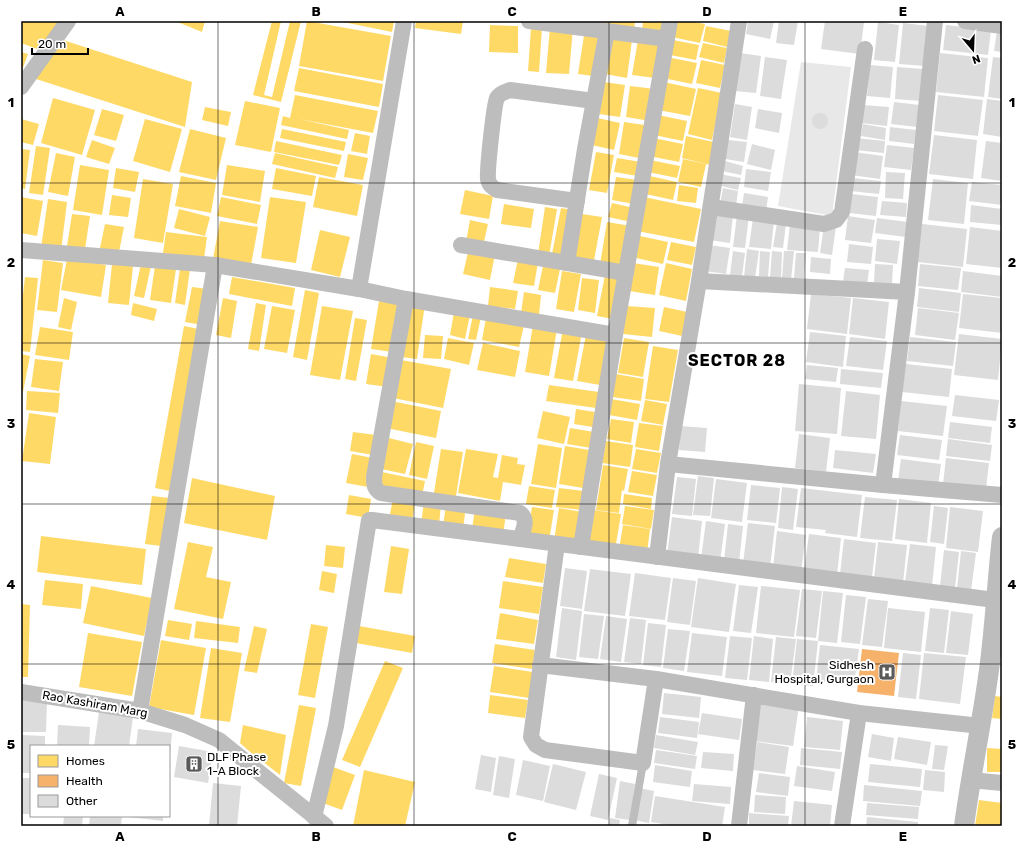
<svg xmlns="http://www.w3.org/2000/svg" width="1023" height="847" font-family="Rubik,sans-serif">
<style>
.green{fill:#e8e8e8}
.homes{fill:#ffd966}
.health{fill:#f6b26b}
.building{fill:#dcdcdc}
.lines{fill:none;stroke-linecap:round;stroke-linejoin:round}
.service{stroke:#bdbdbd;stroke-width:8}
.minor{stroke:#bdbdbd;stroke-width:16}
.tertiary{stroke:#bdbdbd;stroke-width:20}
.grid{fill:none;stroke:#000;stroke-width:1;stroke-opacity:0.55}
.labels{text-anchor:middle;stroke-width:4;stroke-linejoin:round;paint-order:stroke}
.poi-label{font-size:12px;fill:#000;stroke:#fff;text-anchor:end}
.street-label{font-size:12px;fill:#000;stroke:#fff}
.district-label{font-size:16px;font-weight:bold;letter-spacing:1px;fill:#000;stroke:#fff}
.neatline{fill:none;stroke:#000;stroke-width:1.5}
.grid-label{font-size:13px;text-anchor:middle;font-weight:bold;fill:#000}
</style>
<rect width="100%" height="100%" fill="#fff"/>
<polygon class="green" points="801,62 851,67 832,216 778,206"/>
<g class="homes">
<polygon points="21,21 62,21 40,50 21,43"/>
<polygon points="175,21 205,21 202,32"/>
<polygon points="272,21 281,21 264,95 272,97 290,21 301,21 281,102 253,95"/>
<polygon points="307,21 391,36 383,81 299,66"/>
<polygon points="338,21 394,21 392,32"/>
<polygon points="416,21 463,21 461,34 415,28"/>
<polygon points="601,21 635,21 634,32 601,29"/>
<polygon points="643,21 666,21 665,34 642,31"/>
<polygon points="676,21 689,21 705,24 700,43 672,37"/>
<polygon points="490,25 518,26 518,53 489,52"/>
<polygon points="706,26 731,31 727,47 703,41"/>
<polygon points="550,27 573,28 569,74 546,73"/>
<polygon points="531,28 542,28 539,72 528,71"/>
<polygon points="585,29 601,31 593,76 578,74"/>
<polygon points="610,37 632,40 627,78 605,74"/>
<polygon points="60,39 192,82 185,127 36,79"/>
<polygon points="638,40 661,43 655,78 632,75"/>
<polygon points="673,40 699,45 696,60 670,55"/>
<polygon points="703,43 727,48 724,63 699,57"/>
<polygon points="21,52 28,54 21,73"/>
<polygon points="667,57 697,63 692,84 663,78"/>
<polygon points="701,60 725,65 720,88 696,83"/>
<polygon points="299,68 383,84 379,107 294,91"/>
<polygon points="604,82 625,85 620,117 599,114"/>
<polygon points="664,82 696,89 690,116 658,110"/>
<polygon points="630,86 655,89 650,121 626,117"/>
<polygon points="698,88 722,93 712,140 688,134"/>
<polygon points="295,95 378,111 373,133 299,119 349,130 347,139 281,125 283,116 290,118"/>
<polygon points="53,98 95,110 82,155 41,143"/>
<polygon points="245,101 280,108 271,152 235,145"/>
<polygon points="205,107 231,112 228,126 202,120"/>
<polygon points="102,109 124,115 116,141 94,135"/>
<polygon points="658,115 687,121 683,141 654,135"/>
<polygon points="593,117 620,123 614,150 587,144"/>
<polygon points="21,119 39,124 33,145 21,142"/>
<polygon points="145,119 182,129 170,172 133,161"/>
<polygon points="624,122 645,125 639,158 619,154"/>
<polygon points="190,129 226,138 216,180 179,172"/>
<polygon points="282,129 346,142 344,151 280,138"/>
<polygon points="355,133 370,136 367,154 351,151"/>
<polygon points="686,136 714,142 710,165 682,158"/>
<polygon points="653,138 683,144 679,162 649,156"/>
<polygon points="92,140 115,148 109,164 86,157"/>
<polygon points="276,141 342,155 339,165 274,152"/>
<polygon points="36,146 50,148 43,195 29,193"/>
<polygon points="21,149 30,150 25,189 21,188"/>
<polygon points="596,152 614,155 607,193 589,190"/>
<polygon points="56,153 75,157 68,196 48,192"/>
<polygon points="275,153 338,167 335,178 272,164"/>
<polygon points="348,154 368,158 363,180 344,177"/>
<polygon points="617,158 641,162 638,176 614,172"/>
<polygon points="683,159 706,164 701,187 678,182"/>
<polygon points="650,160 680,166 677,178 648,172"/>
<polygon points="80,165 109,170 102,215 73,210"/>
<polygon points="227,165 265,171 260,202 222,195"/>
<polygon points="116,168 139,172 135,192 113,188"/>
<polygon points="276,168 316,176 312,196 272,189"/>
<polygon points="645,175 677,182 673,200 641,193"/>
<polygon points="181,176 216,183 211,213 175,206"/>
<polygon points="319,177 363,185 357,216 313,207"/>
<polygon points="616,177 638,180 634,204 612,200"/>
<polygon points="143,179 173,184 163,243 134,238"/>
<polygon points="679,185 698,188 696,203 677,201"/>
<polygon points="465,190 493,196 489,219 460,214"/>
<polygon points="112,195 131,198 128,217 109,215"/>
<polygon points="21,197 43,201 37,236 21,233"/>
<polygon points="221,197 261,205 257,224 217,216"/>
<polygon points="270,197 306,202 296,263 261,258"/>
<polygon points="644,197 701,209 694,242 637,231"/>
<polygon points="48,199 67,202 61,251 41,248"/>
<polygon points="612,203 634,208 631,222 608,217"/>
<polygon points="504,204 534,209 531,228 501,224"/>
<polygon points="545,207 557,209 549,256 538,254"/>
<polygon points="561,208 572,210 562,261 551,259"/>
<polygon points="179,209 210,217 205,236 174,228"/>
<polygon points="72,214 90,216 85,249 67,246"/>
<polygon points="582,214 602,217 593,266 573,263"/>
<polygon points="470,220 488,224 483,246 466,242"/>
<polygon points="220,221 258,227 251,265 213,259"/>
<polygon points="607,222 631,226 623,268 600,264"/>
<polygon points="105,224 124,227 119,252 100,248"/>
<polygon points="320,230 350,237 340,277 311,270"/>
<polygon points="166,232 207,237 204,259 163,253"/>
<polygon points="640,236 668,242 663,264 636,258"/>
<polygon points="671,242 696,247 692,265 667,260"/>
<polygon points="469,248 495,254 490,280 463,274"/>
<polygon points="67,259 106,265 101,297 61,290"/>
<polygon points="518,259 538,262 534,286 513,283"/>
<polygon points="43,260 63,263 57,312 37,310"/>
<polygon points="633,263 659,267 655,295 629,291"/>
<polygon points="666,263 692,269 686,301 659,295"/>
<polygon points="112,264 133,266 129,305 108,303"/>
<polygon points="141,264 151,266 144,298 134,296"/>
<polygon points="155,266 176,269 171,303 150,300"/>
<polygon points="543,266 560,269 555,293 538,290"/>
<polygon points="180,268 190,269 185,305 175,303"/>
<polygon points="562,271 581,274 574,312 556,309"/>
<polygon points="605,275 621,278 613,319 597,316"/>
<polygon points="25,277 38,278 30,352 21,351 21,311"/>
<polygon points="232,277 295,288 292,306 229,294"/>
<polygon points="582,278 599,280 595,313 578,310"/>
<polygon points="192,287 208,289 202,325 185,322"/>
<polygon points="490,287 518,291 515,309 488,306"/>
<polygon points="305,290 319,293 307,360 293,357"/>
<polygon points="524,292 541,295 539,315 521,313"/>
<polygon points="64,298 77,302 71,330 58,327"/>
<polygon points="223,298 237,301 231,338 216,335"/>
<polygon points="379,301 400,304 392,352 371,349"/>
<polygon points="409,301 425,304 417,359 401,357"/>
<polygon points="133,303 157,309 154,321 131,315"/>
<polygon points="256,303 266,305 259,351 248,349"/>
<polygon points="272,306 295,310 287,353 264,349"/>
<polygon points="322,306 353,311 340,380 310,375"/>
<polygon points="626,306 655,308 652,337 623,334"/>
<polygon points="664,307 692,313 687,337 659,331"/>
<polygon points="454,312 470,315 465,339 450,335"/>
<polygon points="473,315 481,317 476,340 468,339"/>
<polygon points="355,318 367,320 356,381 345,379"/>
<polygon points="486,318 524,325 519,347 482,340"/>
<polygon points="533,325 557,329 549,376 525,372"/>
<polygon points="184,326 199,329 170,491 155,488"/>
<polygon points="40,327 73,332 69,360 35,355"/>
<polygon points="563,329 582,332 573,381 554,378"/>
<polygon points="425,335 443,336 441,359 423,358"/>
<polygon points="586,335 609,339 600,385 577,381"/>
<polygon points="448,338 474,343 469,365 444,359"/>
<polygon points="624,338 649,342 643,377 618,373"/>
<polygon points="483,343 520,351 515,377 477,370"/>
<polygon points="653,346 678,350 669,402 645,399"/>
<polygon points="21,354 30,356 23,392 21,391"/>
<polygon points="371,354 393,358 388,387 366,384"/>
<polygon points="35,359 63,362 59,391 31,387"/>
<polygon points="401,360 451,369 443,408 393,398"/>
<polygon points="616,374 644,379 641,401 612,397"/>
<polygon points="549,385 599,392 596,408 546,401"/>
<polygon points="27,391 60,393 58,413 26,410"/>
<polygon points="611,399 640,404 637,420 609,415"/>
<polygon points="645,400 667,404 663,425 641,421"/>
<polygon points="391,401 441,411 436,438 386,428"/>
<polygon points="576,409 595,412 593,427 574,424"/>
<polygon points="543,411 570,417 564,444 537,438"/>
<polygon points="29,413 56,417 50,464 22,461"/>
<polygon points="611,419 634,422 631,443 607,439"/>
<polygon points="639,423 663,426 659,451 635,447"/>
<polygon points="570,428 594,432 591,448 567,444"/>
<polygon points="353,432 376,435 373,455 350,451"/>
<polygon points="389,438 413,444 405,474 381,469"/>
<polygon points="606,441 633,445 630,467 602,463"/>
<polygon points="416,442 434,446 427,479 409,475"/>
<polygon points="538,444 562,448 556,488 531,484"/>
<polygon points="565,446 590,450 583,488 559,484"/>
<polygon points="441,449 463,452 455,502 433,499"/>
<polygon points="466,449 498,454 493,477 498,478 502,455 518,458 517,464 525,465 521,485 503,482 500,501 458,493"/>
<polygon points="636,449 661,453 657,473 632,469"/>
<polygon points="352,454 373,458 368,487 346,483"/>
<polygon points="603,465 628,469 624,491 622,490 619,513 596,510"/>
<polygon points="632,471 657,475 653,496 628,492"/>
<polygon points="382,472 425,481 422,496 378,487"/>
<polygon points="192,478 275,496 267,540 184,523"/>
<polygon points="529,486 555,490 552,508 526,504"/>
<polygon points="559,488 584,491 581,510 556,507"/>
<polygon points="624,494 652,498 651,509 623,504"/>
<polygon points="349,495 371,499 368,518 346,514"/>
<polygon points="152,496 169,498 161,546 145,544"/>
<polygon points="393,498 415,501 412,523 389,520"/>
<polygon points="424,502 441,504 439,526 421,524"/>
<polygon points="446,504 466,506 463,529 443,527"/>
<polygon points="625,506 654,510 651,529 622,524"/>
<polygon points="532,507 554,510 549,541 527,537"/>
<polygon points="475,508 506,513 503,535 472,530"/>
<polygon points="559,508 582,512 577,544 554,541"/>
<polygon points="594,510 621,514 615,550 588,546"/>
<polygon points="623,525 650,529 647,553 619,549"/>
<polygon points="41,536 146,549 142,585 37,572"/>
<polygon points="188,542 213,547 206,577 231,582 223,619 174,609"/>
<polygon points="326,545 345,547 343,568 324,566"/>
<polygon points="391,546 409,549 402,594 384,592"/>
<polygon points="509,558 546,564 543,583 505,577"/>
<polygon points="322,571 337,574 334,593 319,590"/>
<polygon points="45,580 83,584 81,609 42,605"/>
<polygon points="503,581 543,587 539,614 499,608"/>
<polygon points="91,586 152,598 144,636 83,623"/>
<polygon points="21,604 30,605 28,677 21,677"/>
<polygon points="500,613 538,620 534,644 496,639"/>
<polygon points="168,620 192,624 189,640 165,636"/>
<polygon points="196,621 240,627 238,643 194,638"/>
<polygon points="311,624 328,627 315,698 298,695"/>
<polygon points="254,626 267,629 257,673 244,671"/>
<polygon points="359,626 415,636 412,653 356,643"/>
<polygon points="88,633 142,642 132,696 79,687"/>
<polygon points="161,640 206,648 194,715 149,707"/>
<polygon points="495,644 535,650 532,669 492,663"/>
<polygon points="211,648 242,653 230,722 200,718"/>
<polygon points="385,661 403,668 360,767 342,760"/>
<polygon points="494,666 533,672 529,698 490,692"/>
<polygon points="490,695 528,700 525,718 488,713"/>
<polygon points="995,696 1002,697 1002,719 992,718"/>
<polygon points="299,705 316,708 301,786 284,783"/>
<polygon points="243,725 286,735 280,775 249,751 240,743"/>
<polygon points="987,748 1002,749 1002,772 987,772"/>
<polygon points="333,767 355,775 342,810 320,802"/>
<polygon points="364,770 415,782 405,826 353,826"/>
<polygon points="979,800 1002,803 1002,826 975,826"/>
</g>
<polygon class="health" points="862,649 899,653 894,696 857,692"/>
<g class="building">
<polygon points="748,21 774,21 770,39 746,34"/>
<polygon points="779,21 798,21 794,45 776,43"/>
<polygon points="825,21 864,22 860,54 821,49"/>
<polygon points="878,22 899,25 895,62 874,60"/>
<polygon points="903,23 929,26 925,66 899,64"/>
<polygon points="946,25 991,30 988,55 943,50"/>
<polygon points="997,31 1002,31 1002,52 994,51"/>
<polygon points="740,53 761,56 756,93 735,91"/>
<polygon points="940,53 988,58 984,97 936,92"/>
<polygon points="765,57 787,60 781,99 760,96"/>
<polygon points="993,57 1002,58 1002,99 988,97"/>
<polygon points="870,65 893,67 890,98 867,96"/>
<polygon points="897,67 923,69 921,101 895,99"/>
<polygon points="938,95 983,100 978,136 934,131"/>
<polygon points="987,99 1002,101 1002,137 983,134"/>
<polygon points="894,102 920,105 917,127 891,124"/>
<polygon points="735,104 752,107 747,140 730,137"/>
<polygon points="863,105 889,107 887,126 861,123"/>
<polygon points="758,109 782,113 779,133 755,128"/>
<circle cx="820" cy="121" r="8"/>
<polygon points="863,124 886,128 885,140 861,136"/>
<polygon points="890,127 916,130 914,144 889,141"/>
<polygon points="934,135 977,140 973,179 929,174"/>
<polygon points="856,138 885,141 884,153 855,150"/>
<polygon points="728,140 747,142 744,162 725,159"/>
<polygon points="986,141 1002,143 1002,181 981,178"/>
<polygon points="752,144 775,150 771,170 747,164"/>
<polygon points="887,145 914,148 911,170 884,167"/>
<polygon points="854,152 883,156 880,179 851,175"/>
<polygon points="725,161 743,166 741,175 722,171"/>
<polygon points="746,169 771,172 768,191 744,187"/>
<polygon points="886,172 905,173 903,199 885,198"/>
<polygon points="719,174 741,178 738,190 717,185"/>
<polygon points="852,178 881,181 879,194 850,191"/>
<polygon points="933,179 968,183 964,224 928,220"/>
<polygon points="972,182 1002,185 1002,205 969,201"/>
<polygon points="723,188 738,191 736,206 720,204"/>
<polygon points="744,193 768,197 766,211 742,207"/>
<polygon points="851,194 878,197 876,216 849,213"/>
<polygon points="882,201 907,203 906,217 880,215"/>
<polygon points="971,205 1002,209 1002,225 970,222"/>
<polygon points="713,213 733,215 730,243 709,240"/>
<polygon points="737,215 749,216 745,248 733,247"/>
<polygon points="848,216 875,220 871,243 845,240"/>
<polygon points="753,218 774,221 771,249 749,247"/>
<polygon points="877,218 908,222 906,237 875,233"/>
<polygon points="777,223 786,224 783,248 773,247"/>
<polygon points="790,224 820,227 818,252 787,250"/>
<polygon points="922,224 967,229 963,267 917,262"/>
<polygon points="824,225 836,227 832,255 820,253"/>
<polygon points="970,227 1002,231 1002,268 966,264"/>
<polygon points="877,239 900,241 897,264 875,261"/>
<polygon points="849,244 873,247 871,264 847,262"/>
<polygon points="709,245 730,248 726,274 705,271"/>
<polygon points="747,249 759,251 755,278 744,277"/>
<polygon points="733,251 745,253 742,276 730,275"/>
<polygon points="760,251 770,252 768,277 759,276"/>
<polygon points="772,251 782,252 781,278 770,277"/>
<polygon points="784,251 794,251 791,280 782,279"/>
<polygon points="796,253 806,253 804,279 794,278"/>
<polygon points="811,257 831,259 830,274 810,272"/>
<polygon points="875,264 893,265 892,284 874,283"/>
<polygon points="920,264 961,268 958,290 918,286"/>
<polygon points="845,268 869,270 867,285 843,282"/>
<polygon points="963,271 1002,276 1002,297 961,292"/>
<polygon points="919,288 961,293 959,312 917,307"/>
<polygon points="811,294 851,298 847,334 807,329"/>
<polygon points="963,294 1002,298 1002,333 959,328"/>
<polygon points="853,298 889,302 885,339 849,334"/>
<polygon points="918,308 959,313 955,340 915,335"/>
<polygon points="810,332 846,336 843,367 806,362"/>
<polygon points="959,334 1002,339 998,380 954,375"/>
<polygon points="850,337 887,341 883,370 846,366"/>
<polygon points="910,337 956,342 953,366 907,361"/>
<polygon points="906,364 952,369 949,397 902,392"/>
<polygon points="807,365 838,368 836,382 805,379"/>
<polygon points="841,369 883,373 881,388 840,384"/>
<polygon points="799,384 841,388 837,434 795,431"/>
<polygon points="846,391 880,395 876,439 841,436"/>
<polygon points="955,395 999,400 996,421 952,416"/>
<polygon points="901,401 947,406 943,436 898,431"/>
<polygon points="950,422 992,427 990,443 948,438"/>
<polygon points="681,426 707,428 705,452 679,450"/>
<polygon points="799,434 830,438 826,472 795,468"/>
<polygon points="900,435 942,440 939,460 897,455"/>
<polygon points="948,439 992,445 990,461 946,456"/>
<polygon points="835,450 876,454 873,473 833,468"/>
<polygon points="946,458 989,463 986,489 943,484"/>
<polygon points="901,459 941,464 938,486 898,481"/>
<polygon points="698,476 714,478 710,516 693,515"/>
<polygon points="677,477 696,479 692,516 672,514"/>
<polygon points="716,479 747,483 742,522 711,518"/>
<polygon points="751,485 780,488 776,523 747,520"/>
<polygon points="782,487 798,489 793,530 778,528"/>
<polygon points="801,488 862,495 857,537 825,533 826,530 796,527"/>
<polygon points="865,497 897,500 892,541 860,538"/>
<polygon points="899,499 931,503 927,543 895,539"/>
<polygon points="934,506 948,508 944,544 930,542"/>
<polygon points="950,507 983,511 978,552 946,548"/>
<polygon points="672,517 702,521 698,558 667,555"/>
<polygon points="706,521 725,524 720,562 701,559"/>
<polygon points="748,523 775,526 770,567 743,564"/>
<polygon points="728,524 743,526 739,563 724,561"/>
<polygon points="777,531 806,535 801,571 773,568"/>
<polygon points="809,534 841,538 837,575 804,571"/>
<polygon points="844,539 876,543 872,577 840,574"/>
<polygon points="878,542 907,545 903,583 874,579"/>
<polygon points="910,544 936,547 932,586 905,583"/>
<polygon points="944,550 959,552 955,588 940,586"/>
<polygon points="961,551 976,553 971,591 957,589"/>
<polygon points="565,568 587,571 582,609 560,606"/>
<polygon points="590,569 631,574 625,616 584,611"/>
<polygon points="635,573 671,578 665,620 629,616"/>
<polygon points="673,578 696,581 690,625 667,622"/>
<polygon points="698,578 736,584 729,632 691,627"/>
<polygon points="739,585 758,587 751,633 733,631"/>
<polygon points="761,586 800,590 794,637 756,633"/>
<polygon points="802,589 822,591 816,638 796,636"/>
<polygon points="823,591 843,593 837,643 818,641"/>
<polygon points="846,595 866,597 860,644 841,642"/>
<polygon points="868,599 888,601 882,647 862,645"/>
<polygon points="562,608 582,611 576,660 556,657"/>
<polygon points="888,608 925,612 921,652 884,648"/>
<polygon points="930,608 949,610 944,653 925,651"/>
<polygon points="951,611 973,614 968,655 946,653"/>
<polygon points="584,614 604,616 598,659 579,657"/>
<polygon points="606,616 627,619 621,662 600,659"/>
<polygon points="630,618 646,620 641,664 624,662"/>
<polygon points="648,623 666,625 661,667 643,665"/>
<polygon points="668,629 690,631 684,671 663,668"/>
<polygon points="692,633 727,637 722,676 687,672"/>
<polygon points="730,636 752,638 747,680 725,678"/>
<polygon points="754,636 773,639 769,682 749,680"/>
<polygon points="776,637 796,639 790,684 771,682"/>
<polygon points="797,639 818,641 813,686 792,684"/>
<polygon points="820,645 859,649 854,685 816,681"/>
<polygon points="903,653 921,655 916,699 898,697"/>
<polygon points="924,653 966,657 960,704 919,699"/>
<polygon points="664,693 701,697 699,718 662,714"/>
<polygon points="21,700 47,701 46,732 21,732"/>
<polygon points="761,701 799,706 793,746 755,741"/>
<polygon points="99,712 133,717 129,746 94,746"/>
<polygon points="702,713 742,719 739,740 698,734"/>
<polygon points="660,717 699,722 697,738 658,733"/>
<polygon points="807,717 843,721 840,750 804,747"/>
<polygon points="58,725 90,727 89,746 57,746"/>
<polygon points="138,729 172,733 170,754 169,754 169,746 136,746"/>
<polygon points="872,734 894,738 891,761 868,757"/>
<polygon points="21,735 45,736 45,746 31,746 31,773 21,773"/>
<polygon points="656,735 698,742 695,755 654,748"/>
<polygon points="898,737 931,742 927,765 894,759"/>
<polygon points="757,742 789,747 785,774 753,770"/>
<polygon points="935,745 948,746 944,770 932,769"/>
<polygon points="179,746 213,752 208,783 174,777"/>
<polygon points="801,748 842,752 840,769 800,765"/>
<polygon points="656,750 697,756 695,769 654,763"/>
<polygon points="703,752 734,754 733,771 701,768"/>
<polygon points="481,755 496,758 491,792 475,789"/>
<polygon points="499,756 515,759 509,798 493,795"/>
<polygon points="523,760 550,766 543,801 516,795"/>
<polygon points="553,764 586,772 576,810 544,802"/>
<polygon points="870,764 922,769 920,787 868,782"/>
<polygon points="655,765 692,771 690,787 653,782"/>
<polygon points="797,766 835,772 832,791 794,786"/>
<polygon points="925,770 945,772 944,792 923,790"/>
<polygon points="759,773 790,777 788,796 756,792"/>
<polygon points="599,774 617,778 608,820 590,816"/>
<rect x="21" y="778" width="10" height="36"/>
<polygon points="620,781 635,784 630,820 615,818"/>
<polygon points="213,783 241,786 237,826 209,826"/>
<polygon points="694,784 731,787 730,804 692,801"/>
<polygon points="864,785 922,791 920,806 863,801"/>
<polygon points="639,788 654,791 649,823 634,820"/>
<polygon points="755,795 786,797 785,814 754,812"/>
<polygon points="655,796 725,807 722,826 676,826 651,822"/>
<polygon points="794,801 832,805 830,826 791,826"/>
<polygon points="867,803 919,807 918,819 866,815"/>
<polygon points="749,813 789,816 788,826 749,826"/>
<polygon points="64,816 83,816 82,826 63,826"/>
<polygon points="90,816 122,816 121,826 89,826"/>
<polygon points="128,816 163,816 163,821 128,817"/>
<polygon points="867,817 918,822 918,826 866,826"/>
<polygon points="610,818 620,820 619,826 609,826"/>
</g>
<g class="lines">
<polyline class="service" points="632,826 643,763"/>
<g class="minor">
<polyline points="529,21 667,39"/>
<polyline points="965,21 1002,26"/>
<polyline points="21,87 68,21"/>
<path d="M577,201l-80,-11c-5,-3 -8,-5 -9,-11 -1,-9 6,-75 9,-81 3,-5 8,-6 13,-8l84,11"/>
<polyline points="711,207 824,224 836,220 842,212 865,49"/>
<polyline points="461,245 626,273"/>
<polyline points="21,250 215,265 359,289 406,299 615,335"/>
<polyline points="567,263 585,149 607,31"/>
<polyline points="699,281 907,292"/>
<polyline points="359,289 404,21"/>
<path d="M406,299l-32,178c0,7 0,12 7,16l139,20c9,7 3,17 0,26"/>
<polyline points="668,464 883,485 1002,495"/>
<polyline points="883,485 907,292 935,21"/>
<polyline points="557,544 531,737 536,745 545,750 643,763 656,679"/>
<polyline points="581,547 615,335 670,21"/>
<polyline points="657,557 668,464 699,281 739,21"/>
<polyline points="540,665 656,679 859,713 981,726"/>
<polyline points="21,692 140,711 185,725 219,740 326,826"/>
<polyline points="140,711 215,265"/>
<polyline points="970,780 1002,783"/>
<polyline points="314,817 336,726 369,520 372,520 995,600"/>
<polyline points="739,826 754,695"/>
<polyline points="842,826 859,713"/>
</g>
<path class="tertiary" d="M964,826c7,-52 18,-104 25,-156 6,-44 8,-89 13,-133"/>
</g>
<path class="grid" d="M218,21v805M414,21v805M609,21v805M805,21v805M21,183h981M21,343h981M21,504h981M21,664h981"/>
<defs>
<g id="hospital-square" transform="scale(0.9)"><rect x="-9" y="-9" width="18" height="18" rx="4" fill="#595959" stroke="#fff"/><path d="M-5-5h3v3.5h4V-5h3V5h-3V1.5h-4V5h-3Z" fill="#fff"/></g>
<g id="building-square" transform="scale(0.9)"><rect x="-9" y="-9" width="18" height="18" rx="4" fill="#595959" stroke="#fff"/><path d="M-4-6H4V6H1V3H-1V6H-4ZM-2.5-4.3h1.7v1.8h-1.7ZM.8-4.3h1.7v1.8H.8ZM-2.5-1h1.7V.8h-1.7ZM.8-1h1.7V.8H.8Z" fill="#fff"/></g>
</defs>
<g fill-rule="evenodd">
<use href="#hospital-square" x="887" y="672"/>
<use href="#building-square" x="194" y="764"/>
</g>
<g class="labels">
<g class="poi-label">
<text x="874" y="669">Sidhesh<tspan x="874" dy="14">Hospital, Gurgaon</tspan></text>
<text x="207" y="761" text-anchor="start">DLF Phase<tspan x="207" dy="14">1-A Block</tspan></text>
</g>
<g class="street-label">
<text transform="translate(95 704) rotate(10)" y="4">Rao Kashiram Marg</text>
</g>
<g class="district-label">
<text x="737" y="366">SECTOR 28</text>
</g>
</g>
<rect width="1023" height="847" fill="none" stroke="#ffffff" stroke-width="44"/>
<rect x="30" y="745" width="140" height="72" fill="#ffffff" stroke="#999999"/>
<rect x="38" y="755" width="20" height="12" fill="#ffd966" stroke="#999999"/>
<text x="66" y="765" font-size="12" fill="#000000">Homes</text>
<rect x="38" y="775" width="20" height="12" fill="#f6b26b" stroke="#999999"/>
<text x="66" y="785" font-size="12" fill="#000000">Health</text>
<rect x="38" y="795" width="20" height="12" fill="#dcdcdc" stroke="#999999"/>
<text x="66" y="805" font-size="12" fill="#000000">Other</text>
<g transform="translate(973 50) rotate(161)" stroke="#ffffff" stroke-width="3" paint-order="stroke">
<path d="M0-3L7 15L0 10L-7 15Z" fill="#000000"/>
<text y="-6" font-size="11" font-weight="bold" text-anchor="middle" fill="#000000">N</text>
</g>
<path d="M32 48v6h56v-6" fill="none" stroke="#000000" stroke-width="2"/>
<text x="38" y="48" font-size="12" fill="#000000" stroke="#ffffff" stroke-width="3" paint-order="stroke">20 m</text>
<rect x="22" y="22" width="979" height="803" class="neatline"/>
<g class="grid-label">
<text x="120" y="16">A</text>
<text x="316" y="16">B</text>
<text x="512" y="16">C</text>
<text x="707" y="16">D</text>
<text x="903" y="16">E</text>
<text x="11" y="107">1</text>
<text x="1012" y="107">1</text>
<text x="11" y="267">2</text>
<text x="1012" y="267">2</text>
<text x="11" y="428">3</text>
<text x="1012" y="428">3</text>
<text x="11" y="589">4</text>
<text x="1012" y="589">4</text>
<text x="11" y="749">5</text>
<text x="1012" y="749">5</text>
<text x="120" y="841">A</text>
<text x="316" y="841">B</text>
<text x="512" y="841">C</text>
<text x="707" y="841">D</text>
<text x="903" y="841">E</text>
</g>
</svg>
